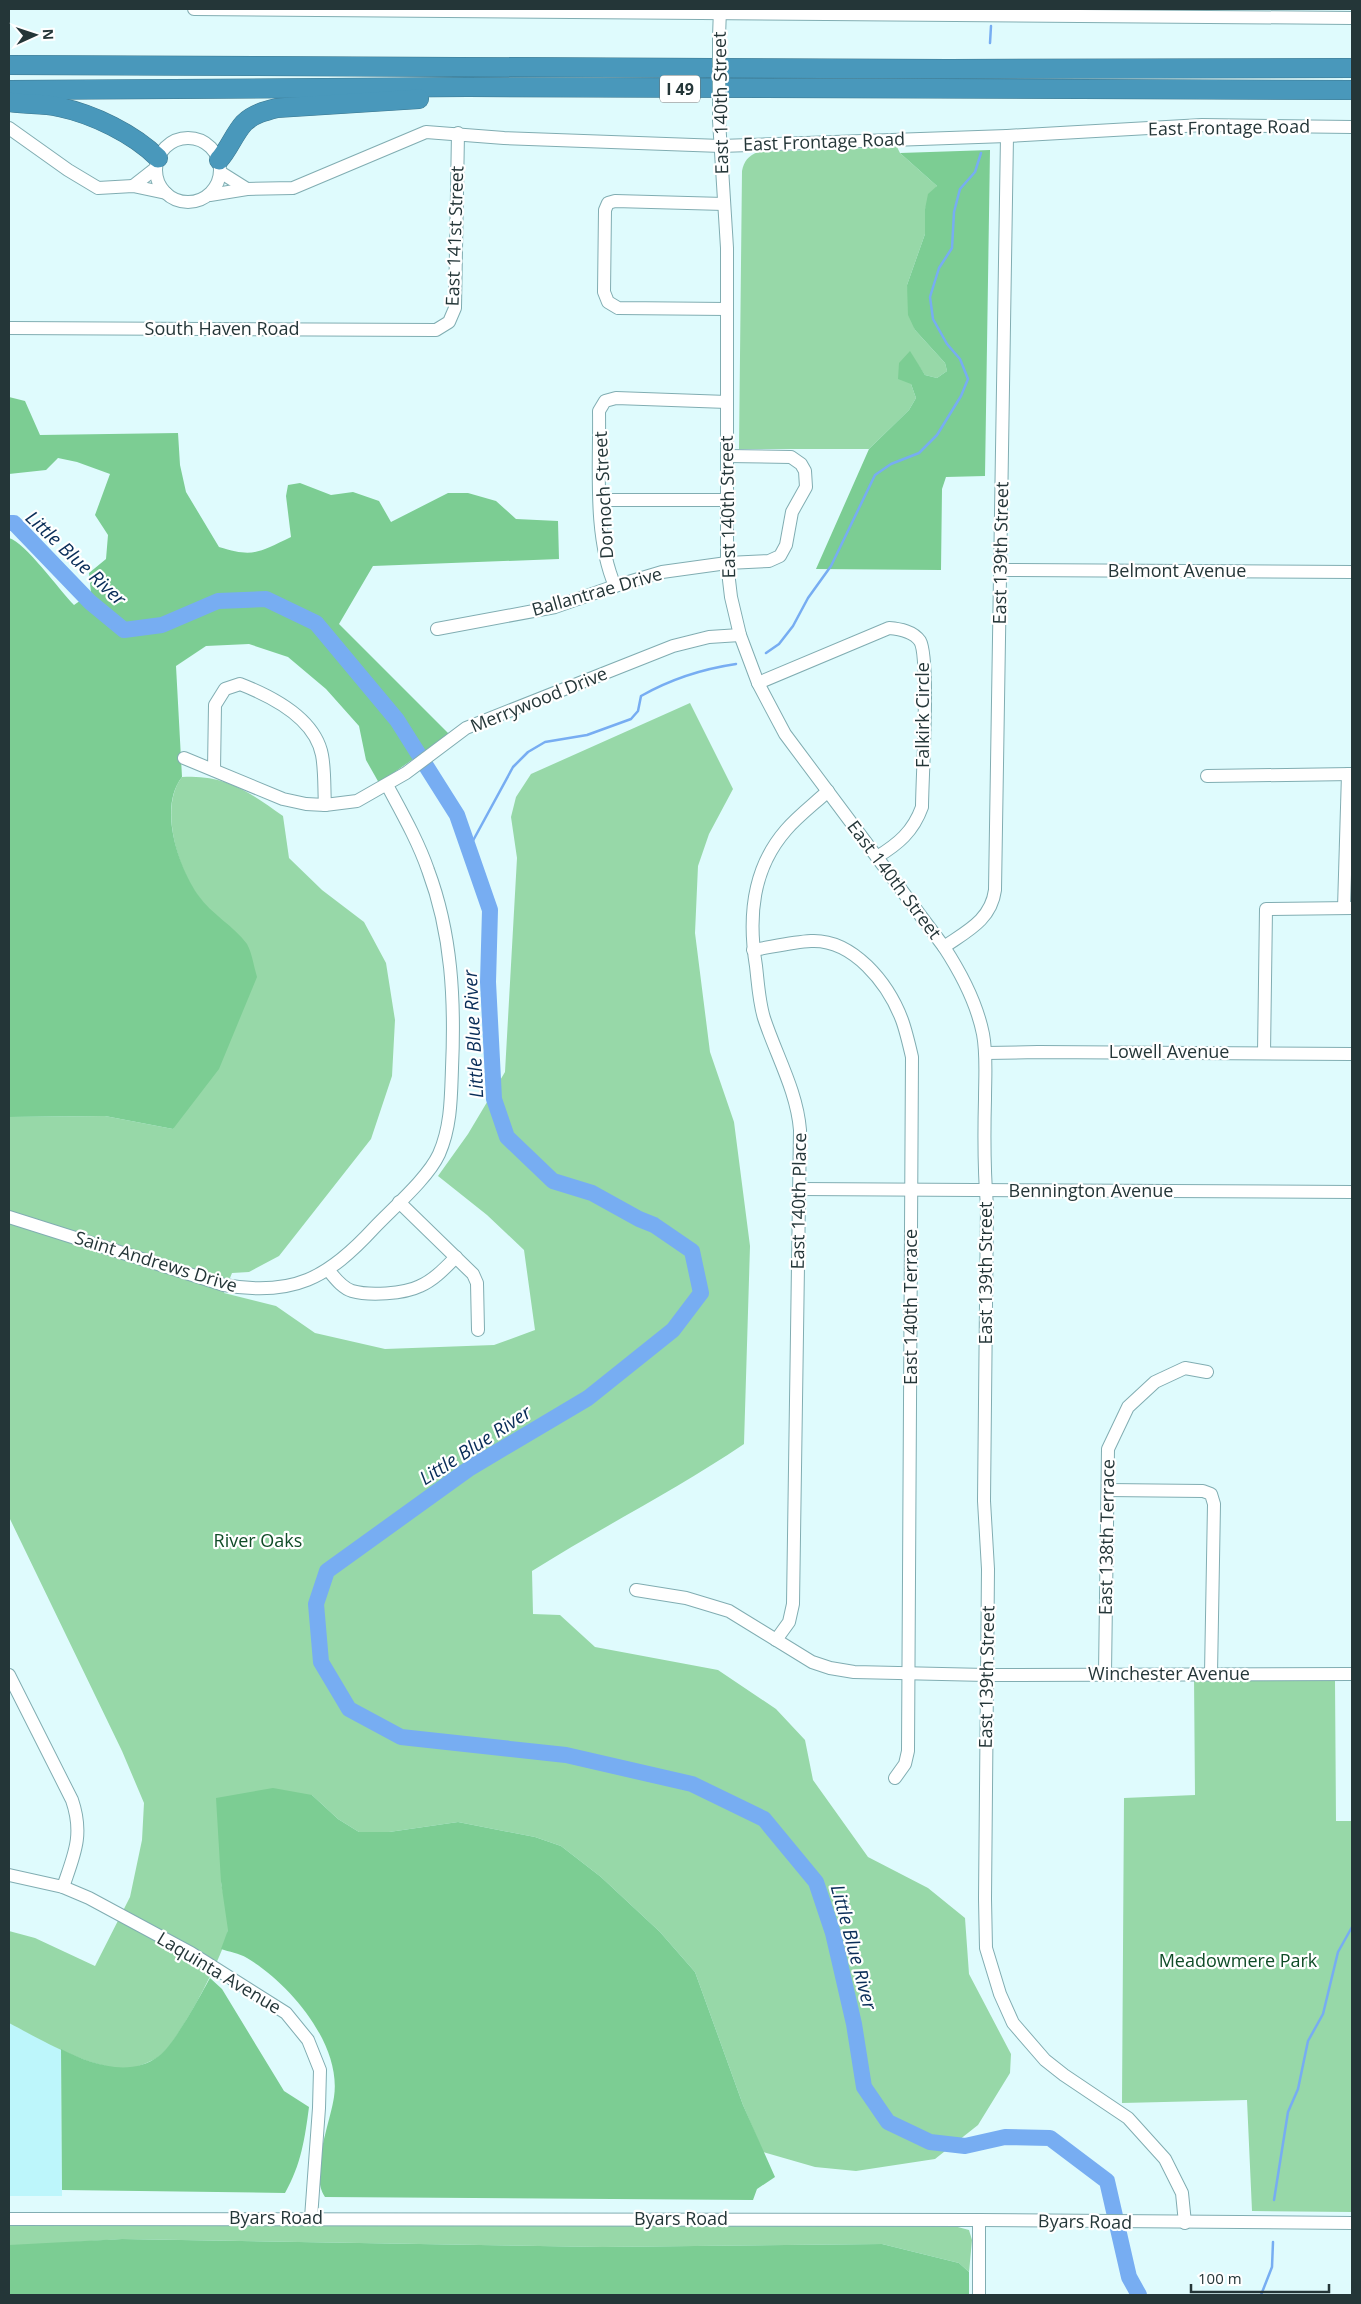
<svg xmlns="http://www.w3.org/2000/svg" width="1361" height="2304" font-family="'Open Sans',sans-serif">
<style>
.built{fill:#bdf6fb}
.green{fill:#97d8a8}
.forest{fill:#7ccd93}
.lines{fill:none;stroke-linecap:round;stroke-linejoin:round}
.stream{stroke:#77adf2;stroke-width:2.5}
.river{stroke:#77adf2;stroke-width:16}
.minor-casing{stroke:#81adb2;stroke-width:14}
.highway-casing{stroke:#3c768d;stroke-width:20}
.minor{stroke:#fff;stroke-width:12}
.highway{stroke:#4998bb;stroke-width:19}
.minor-bridge-casing{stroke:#81adb2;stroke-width:14;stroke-linecap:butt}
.minor-bridge{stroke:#fff;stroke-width:12}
.labels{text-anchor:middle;stroke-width:4.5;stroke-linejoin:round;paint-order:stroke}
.shield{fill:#fff;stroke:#667274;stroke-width:1}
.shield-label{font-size:16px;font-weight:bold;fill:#243638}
.street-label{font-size:18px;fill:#243638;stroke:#fff}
.park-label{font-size:18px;fill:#0f4c27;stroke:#fff}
.water-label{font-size:19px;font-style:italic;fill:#092d58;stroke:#fff}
</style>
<rect width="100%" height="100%" fill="#dffbfd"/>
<polygon class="built" points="9,2023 61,2049 62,2196 9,2196"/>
<g class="green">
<path d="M897,147l3,6 37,33 -12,23v25l-18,51 8,45 30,33 2,8 -10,7 -12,-3 -16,-23 2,32 5,14 -7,12 -40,39h-130l3,-278c2,-10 6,-15 16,-19z"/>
<path d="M690,703l43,86 -24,45 -11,32 -3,67 15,119 24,70 16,124 -6,198c-68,46 -142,83 -212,127l1,43 27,1 35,32 123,23 58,39 29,31 8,40 55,77 60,31 37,30 4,56 42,80 -1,19 -32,52 -43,34 -79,12 -41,-4 -52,-15 -20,-47 -48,-133 -35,-40 -59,-55 -40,-31 -26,-9 -77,-15 -69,10h-30l-21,-13 -26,-24 -91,87c2,12 9,36 7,48 -3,24 -50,112 -68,126 -6,4 -18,9 -24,11 -35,9 -96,-28 -127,-44v-92l26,7 60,28 35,-69 12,-57 2,-37 -22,-52 -113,-234v-400l96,-1 68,13 74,-184c-15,-15 -37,-32 -49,-49 -21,-29 -39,-90 -16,-119 43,-3 67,15 101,39l6,42 33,32 42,32 22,41 9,57 -3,56 -21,63 -92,117 -30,16 -17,1 -8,20 52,13 39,27 70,16 109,-4 41,-15 -11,-80 -37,-35 -49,-39 30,-42 37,-62 12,-214 -6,-41 5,-20 15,-23z"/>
<polygon points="1194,1677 1335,1681 1336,1821 1352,1821 1352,2212 1252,2211 1247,2100 1122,2103 1124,1798 1195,1795"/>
<polygon points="9,2224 954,2226 969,2230 972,2240 969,2272 959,2263 882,2244 602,2247 122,2239 16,2246 9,2245"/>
</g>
<g class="forest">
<polygon points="990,150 985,476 946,477 942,489 941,570 816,569 869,449 909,410 916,398 911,384 898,379 899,363 910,351 925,375 937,378 947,371 945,363 915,330 908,315 907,285 925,234 925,209 928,194 937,186 900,153"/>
<path d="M9,397l16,4 15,34 138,-2 2,32 6,27 33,55c35,11 40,5 72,-10l-5,-41 2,-11 12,-2 31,12 22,-3 26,9 12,21 57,-29h20l28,8 20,18 42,2 1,38 -186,7 -34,58 110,110 -70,49 -13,-23 -7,-34 -33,-37 -38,-32 -39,-13 -43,2 -30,20 6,111c-24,30 -4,89 16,118 13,19 36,31 49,49 5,9 7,23 10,33l-38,92 -46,60 -68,-13 -96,1v-579c16,4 51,53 65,67l17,-12 -2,-20 17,-14 2,-24 -13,-20 15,-41 -33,-12 -19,-4 -12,12 -37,4z"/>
<path d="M273,1788l39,7 26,24 21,13h30l69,-10 77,15 26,9 40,31 59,55 35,40 48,133 32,72 -18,12 -4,11 -428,-3c-16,-23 5,-73 9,-100 8,-53 -45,-114 -87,-139 -8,-5 -18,-6 -26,-9l7,-19 -7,-48 -5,-84z"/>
<path d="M210,1978l12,11 62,102 25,16c-4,31 -8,58 -24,86l-223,-3 -1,-141c29,15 69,29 98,7 15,-11 41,-60 51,-78z"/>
<polygon points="122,2239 602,2247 882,2244 959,2263 969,2272 969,2295 9,2295 9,2245"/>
</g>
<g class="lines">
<g class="stream">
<polyline points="990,43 991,26"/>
<polyline points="766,653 779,644 793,626 808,598 831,566 875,475 891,464 919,453 937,435 961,396 968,379 960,359 947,344 933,319 930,297 939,268 952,248 954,212 960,189 975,172 981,153"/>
<path d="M469,848l44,-81 15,-15 17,-10 42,-7 44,-16 7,-8 3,-15c30,-17 61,-27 95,-32"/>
<polyline points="1274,2200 1288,2112 1298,2089 1308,2041 1323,2014 1338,1952 1352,1927"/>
<polyline points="1261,2295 1272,2267 1273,2242"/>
</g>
<polyline class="river" points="9,523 14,523 90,602 124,630 162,625 218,601 266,599 316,623 397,720 457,815 490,910 488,982 494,1099 507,1137 553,1181 592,1193 639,1219 654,1225 692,1251 701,1293 673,1330 588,1398 470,1468 327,1571 316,1604 321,1662 349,1709 401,1737 566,1755 692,1784 764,1819 816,1882 833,1933 854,2024 864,2087 888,2122 930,2142 965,2146 1005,2137 1050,2138 1107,2181 1129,2277 1139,2295"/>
<g class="minor-casing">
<g id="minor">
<polyline points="194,9 1352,18"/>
<polyline points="719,37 720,9"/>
<path d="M719,120l8,128v315l4,34 9,38 18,48 27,51 159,213c17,26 33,57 39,87 4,21 2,43 2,65 -1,36 -1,71 2,107l-3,295 4,68 -3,330 1,49 14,46 13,29 32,37 19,15 64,43 37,41 17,34 3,30"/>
<polyline points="9,128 68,170 98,188 133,186 166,193"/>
<circle cx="188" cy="170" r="32"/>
<polyline points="220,172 247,189"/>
<polyline points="133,186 156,168"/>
<polyline points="210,195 247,189 293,188 426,132 504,138 721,146 1007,136 1202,125 1352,127"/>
<polyline points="724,204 615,201 608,203 605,210 604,292 608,302 618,308 727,309"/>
<polyline points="9,328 436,330 449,322 455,308 458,133"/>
<polyline points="600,500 727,500"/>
<polyline points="1001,570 1352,572"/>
<path d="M615,586c-22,-51 -15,-120 -16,-175l6,-10 11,-3 111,4"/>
<polyline points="437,629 555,607 615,586 662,572 727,563 769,561 780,556 786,545 792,512 806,487 805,471 801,464 791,457 727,456"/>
<path d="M758,683l131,-55c11,1 24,3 31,13 10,17 2,139 2,166 -9,25 -24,37 -45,50"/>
<polyline points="184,758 283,799 306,804 325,805 357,801 406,773 466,728 673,646 709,637 740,635"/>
<path d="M214,770l1,-65 10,-16 15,-5c31,12 75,34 82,71 3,16 2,34 3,50"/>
<polyline points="1207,776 1352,774"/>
<polyline points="1344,908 1348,774"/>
<path d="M944,947c23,-16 47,-27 51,-57l12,-754"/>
<path d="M753,950c19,-3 39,-8 58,-9 42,-2 77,42 91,79 4,11 7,24 10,37l-4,694 -3,13 -10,14"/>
<polyline points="986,1053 1038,1052 1352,1054"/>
<polyline points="1264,1053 1266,909 1352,908"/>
<polyline points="799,1189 1352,1192"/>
<polyline points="399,1202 473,1274 477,1283 478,1330"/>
<path d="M9,1217l215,68c69,12 104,-7 150,-57 19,-20 54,-50 65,-74 12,-27 12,-56 13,-86 3,-67 0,-134 -24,-198 -10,-29 -26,-57 -41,-85"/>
<path d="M329,1271c6,7 13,17 23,20 17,5 52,3 68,-5 14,-6 25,-18 36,-29"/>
<polyline points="1108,1490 1203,1491 1211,1494 1214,1504 1211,1674"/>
<polyline points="636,1590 686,1598 729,1611 812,1662 830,1668 854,1672 986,1675 1352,1674"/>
<path d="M776,1640l13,-18 4,-18 7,-474c-3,-39 -24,-75 -36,-112 -5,-16 -6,-35 -8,-52 -8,-49 -4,-97 30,-136 12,-14 28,-26 42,-39"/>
<polyline points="1105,1674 1108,1449 1128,1407 1155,1382 1185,1368 1207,1372"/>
<path d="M9,1675l63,125c12,35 2,55 -9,87"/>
<polyline points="9,1875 63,1887 89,1898 191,1953 286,2013 308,2040 320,2070 319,2108 311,2218"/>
<polyline points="9,2219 979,2220 1352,2223"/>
<polyline points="979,2295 979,2220"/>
</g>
</g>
<g class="highway-casing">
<g id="highway">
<polyline points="9,65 949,69 1352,68"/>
<polyline points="9,90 468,87 1352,90"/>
<path d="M9,102c16,3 34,1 50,5 34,7 75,27 99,51"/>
<path d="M219,160c10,-11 15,-26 25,-37 9,-9 21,-12 33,-15l142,-9"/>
</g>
</g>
<use href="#minor" class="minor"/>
<use href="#highway" class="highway"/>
<g class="minor-bridge-casing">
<polyline id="minor-bridge" points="719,37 719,120"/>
</g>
<use href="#minor-bridge" class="minor-bridge"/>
</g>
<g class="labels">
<rect class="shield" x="660" y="75.5" width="40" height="27" rx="4"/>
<g class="shield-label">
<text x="680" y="95">I 49</text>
</g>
<g class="street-label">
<text transform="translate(721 103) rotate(-91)" y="6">East 140th Street</text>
<text transform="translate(1229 128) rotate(-1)" y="6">East Frontage Road</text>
<text transform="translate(824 142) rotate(-2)" y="6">East Frontage Road</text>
<text transform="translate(455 236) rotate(-88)" y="6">East 141st Street</text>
<text x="222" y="335">South Haven Road</text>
<text transform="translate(604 495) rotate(-93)" y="6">Dornoch Street</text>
<text transform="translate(728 507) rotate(-91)" y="6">East 140th Street</text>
<text transform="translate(1001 553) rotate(-89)" y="6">East 139th Street</text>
<text x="1177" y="577">Belmont Avenue</text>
<text transform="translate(597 592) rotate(-16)" y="6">Ballantrae Drive</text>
<text transform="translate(539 700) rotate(-22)" y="6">Merrywood Drive</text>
<text transform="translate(923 715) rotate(-90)" y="6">Falkirk Circle</text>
<text transform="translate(894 880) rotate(53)" y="6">East 140th Street</text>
<text x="1169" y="1058">Lowell Avenue</text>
<text x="1091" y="1197">Bennington Avenue</text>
<text transform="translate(799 1201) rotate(-89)" y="6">East 140th Place</text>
<text transform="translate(156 1262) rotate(17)" y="6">Saint Andrews Drive</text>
<text transform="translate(986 1273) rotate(-90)" y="6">East 139th Street</text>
<text transform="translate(911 1307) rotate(-90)" y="6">East 140th Terrace</text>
<text transform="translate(1107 1537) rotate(-89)" y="6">East 138th Terrace</text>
<text x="1169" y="1680">Winchester Avenue</text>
<text transform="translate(987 1677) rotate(-89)" y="6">East 139th Street</text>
<text transform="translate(219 1973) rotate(31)" y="6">Laquinta Avenue</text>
<text x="276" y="2224">Byars Road</text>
<text x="681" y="2225">Byars Road</text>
<text transform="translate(1085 2222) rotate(1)" y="6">Byars Road</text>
</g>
<g class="park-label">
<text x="258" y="1547">River Oaks</text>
<text x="1238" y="1967">Meadowmere Park</text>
</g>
<g class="water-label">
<text transform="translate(76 558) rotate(43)" y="7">Little Blue River</text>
<text transform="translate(473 1034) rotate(-93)" y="7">Little Blue River</text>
<text transform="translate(475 1445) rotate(-33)" y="7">Little Blue River</text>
<text transform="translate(854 1947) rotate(75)" y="7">Little Blue River</text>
</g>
</g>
<rect width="1361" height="2304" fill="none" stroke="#243638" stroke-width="20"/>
<g transform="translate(35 35) rotate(87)" stroke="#ffffff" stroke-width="4" paint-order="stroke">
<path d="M0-4L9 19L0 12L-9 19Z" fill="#243638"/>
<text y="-8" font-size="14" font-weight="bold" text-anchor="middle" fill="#243638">N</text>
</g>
<path d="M1191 2284v8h138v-8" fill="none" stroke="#243638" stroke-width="2.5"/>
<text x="1198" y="2284" font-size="15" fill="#243638" stroke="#ffffff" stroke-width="4" paint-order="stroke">100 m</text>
</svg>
